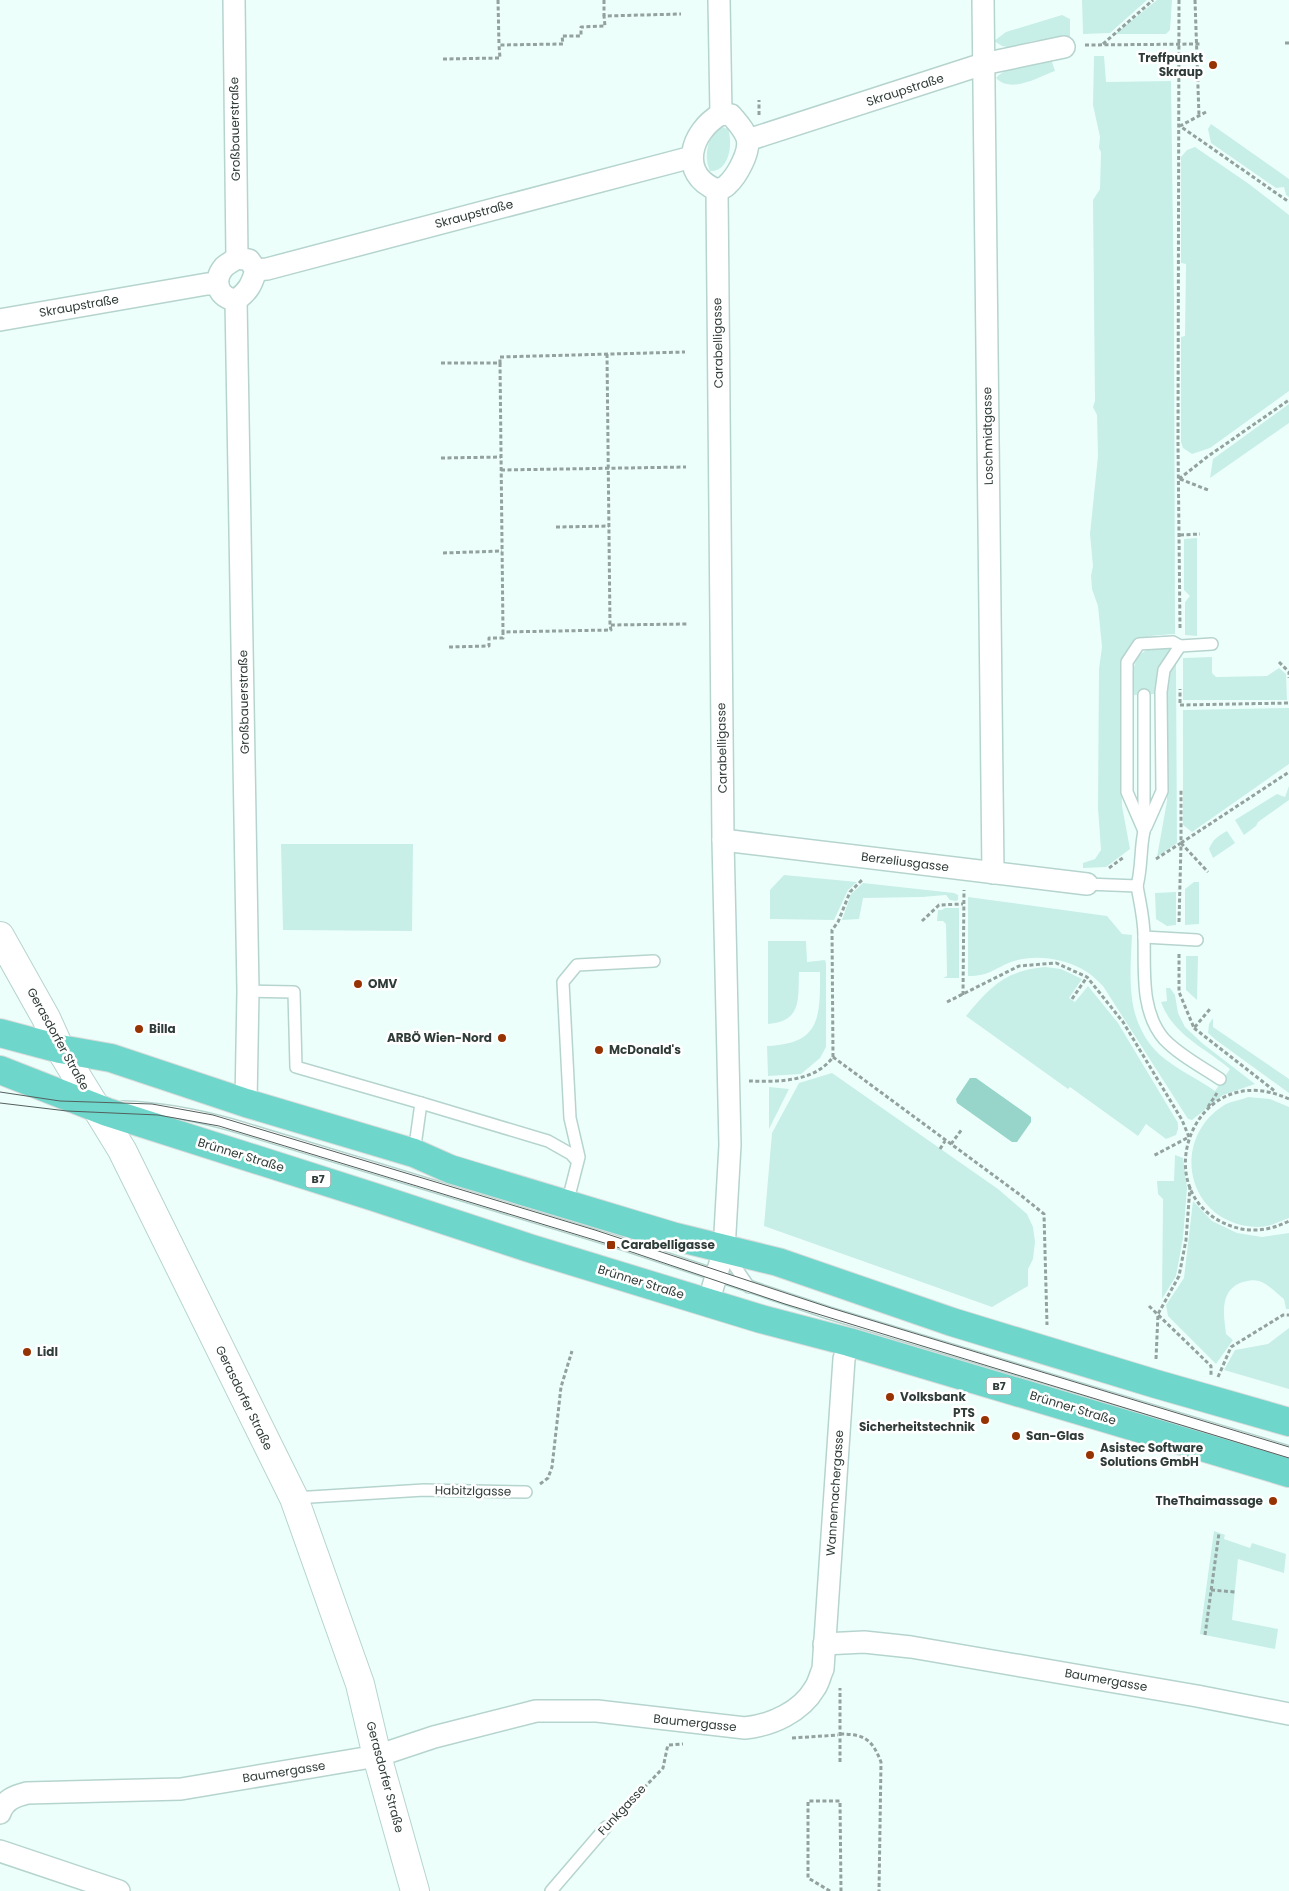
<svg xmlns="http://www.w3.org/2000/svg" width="1289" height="1891" font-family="Poppins,sans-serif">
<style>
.green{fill:#c7efe7}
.water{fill:#97d4c9}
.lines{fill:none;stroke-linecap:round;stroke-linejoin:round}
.lane-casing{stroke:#b6d4ce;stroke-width:14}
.street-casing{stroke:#b6d4ce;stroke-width:24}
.secondary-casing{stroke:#b6d4ce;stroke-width:30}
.primary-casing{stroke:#dadcdb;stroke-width:30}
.path{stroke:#93a29f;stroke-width:3;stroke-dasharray:4 2.5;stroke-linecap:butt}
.lane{stroke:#fff;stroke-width:11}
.street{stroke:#fff;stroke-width:21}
.secondary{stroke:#fff;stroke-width:28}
.primary{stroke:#6fd6cb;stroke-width:28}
.tram{stroke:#53605d;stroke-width:1}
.poi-dot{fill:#973202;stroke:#fff;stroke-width:2}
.labels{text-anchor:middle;stroke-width:5;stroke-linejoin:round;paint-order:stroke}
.shield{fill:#fff;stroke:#6e7674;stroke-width:1}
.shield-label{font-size:11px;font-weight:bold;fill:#303c39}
.poi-label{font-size:12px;font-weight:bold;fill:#303c39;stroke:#fff;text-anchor:start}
.street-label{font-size:12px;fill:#303c39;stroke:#fff}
</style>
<rect width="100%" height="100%" fill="#edfffb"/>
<g class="green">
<polygon points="1082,0 1147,0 1110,33 1083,34"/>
<polygon points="1157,0 1172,0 1170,30 1166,34 1115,34"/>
<polygon points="1062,15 1070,19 1070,37 1032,41 1012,48 1002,46 994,41 1006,32"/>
<path d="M1094,56h10l2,26 65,-1 3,222 1,331c-30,2 -43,1 -55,32l2,140 8,43 -24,18 -23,1v-5l12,-4 6,-9 -3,-42 1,-139 3,-22 -4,-41 -6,-17 -1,-13 2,-10 -3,-32 8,-78 -1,-41 -4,-8 2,-6 -2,-201 7,-11 1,-37 -2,-4 1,-11 -7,-32z"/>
<path d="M1051,59l4,12c-17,6 -44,23 -59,7 9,-12 41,-16 55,-19z"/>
<polygon points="1211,124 1289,179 1289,197 1286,195 1284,187 1276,188 1211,143 1208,129"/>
<path d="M719,126l9,3c5,13 2,43 -18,42 -7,-16 -2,-33 9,-45z"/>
<polygon points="1195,147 1249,184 1289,215 1289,391 1210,448 1192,454 1183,448 1181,442 1181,337 1185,336 1186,264 1181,263 1181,157 1187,150"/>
<polygon points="1289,404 1289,423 1210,478 1213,459"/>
<polygon points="1197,538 1197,636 1185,635 1185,602 1190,596 1184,590 1184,539"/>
<path d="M1174,648c-15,17 -17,24 -19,46l-22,1c0,-16 -3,-35 12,-44 8,-5 20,-3 29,-3z"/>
<polygon points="1212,657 1212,673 1216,677 1267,676 1279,668 1286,674 1287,700 1183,700 1183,658"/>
<polygon points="1176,664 1177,843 1157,857 1167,801 1166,681 1170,671"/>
<polygon points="1289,708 1289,764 1192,832 1183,825 1183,710"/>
<polygon points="1289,786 1289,800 1258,822 1256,826 1244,835 1235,820 1277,794 1285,797"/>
<path d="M1227,831l8,12 -22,15 -4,-9c4,-10 9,-13 18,-18z"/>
<polygon points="281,844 413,844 412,931 283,930"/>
<polygon points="784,875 857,882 848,890 834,920 770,919 770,890"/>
<polygon points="1194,882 1199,882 1199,924 1185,925 1185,889"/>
<polygon points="863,883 954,893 958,895 958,900 956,901 950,900 946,895 922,897 863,898 859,919 842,920 851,894"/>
<polygon points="1176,892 1176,925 1167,926 1156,919 1155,893"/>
<path d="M968,897l139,19 15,18 10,1c-2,44 -7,87 28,120 16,14 38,24 55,36l15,-22c-26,-22 -57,-34 -69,-67l6,-1 -1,-13h4l5,7 3,18 7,14 17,16 53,41 -32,11 -31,25 -4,-1 -85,-133c-6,-6 -13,-13 -21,-17 -20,-11 -49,-15 -71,-7 -18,7 -21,14 -43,14z"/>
<polygon points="945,908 959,908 959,978 943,978 947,976 946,924 943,921 937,921 938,910 942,910"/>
<path d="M768,941h38l1,21 18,-2 1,3v84l-6,11 -19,16 -33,2 -1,-30c54,-2 53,-29 53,-74h-21c-1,28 3,49 -31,52z"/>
<polygon points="1186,956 1198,956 1197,1000 1186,990"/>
<path d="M1045,967l16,2 21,10 -13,19 6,4 13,-16 30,37 60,100v6l-2,6 -10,4 -20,-15 -8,12 -68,-49 -2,2 -102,-73c24,-30 41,-46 79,-49z"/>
<polygon points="1213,1018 1213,1027 1289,1079 1289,1093 1216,1040 1208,1033 1209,1024"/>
<polygon points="832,1073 998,1189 1027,1214 1033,1227 1035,1242 1033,1259 1028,1269 1028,1286 992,1307 764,1226 772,1133 799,1083"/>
<polygon points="769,1087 789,1089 769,1129"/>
<path d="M1248,1097l22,2 19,8v111c-6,2 -12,5 -18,7 -9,3 -21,2 -30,0 -59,-15 -67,-91 -15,-121 7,-3 15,-4 22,-7z"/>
<polygon points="1175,1155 1183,1158 1187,1188 1183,1238 1176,1276 1162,1299 1163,1199 1158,1194 1157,1181 1174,1181"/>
<path d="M1193,1201l19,20 25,12 25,4 27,-4v76h-3l-2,-10c-7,-5 -17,-16 -25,-18 -6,-2 -14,0 -19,2 -21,9 -16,33 -14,51l7,6 -17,24 -48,-48 -2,-11 18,-27z"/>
<polygon points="1289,1328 1289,1389 1224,1370 1235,1350 1268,1344"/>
<polygon points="1214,1531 1225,1535 1224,1539 1250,1548 1252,1543 1286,1554 1284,1573 1238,1559 1232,1620 1278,1629 1275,1649 1200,1634"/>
</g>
<polygon class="water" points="970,1078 976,1078 1031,1117 1031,1122 1017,1142 1012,1142 957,1103 956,1099"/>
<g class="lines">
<g class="lane-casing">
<g id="lane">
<polyline points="1146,827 1162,791 1161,692 1164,670 1180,646"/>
<polyline points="1144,831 1127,792 1127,662 1139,644 1173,642 1180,646 1212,644"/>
<path d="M1087,884l50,2c5,-19 3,-36 7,-55v-136"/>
<path d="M1137,886c3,17 7,33 7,50 1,34 -4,75 20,103 15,16 38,28 56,40"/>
<polyline points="1144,937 1197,940"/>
<polyline points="248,991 294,992 296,1067 421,1103 414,1153"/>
<polyline points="421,1103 548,1141 571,1154 577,1161"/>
<path d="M123,1107c38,1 73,8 109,18l379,115 218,73 460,139"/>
<polyline points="567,1204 579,1157 570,1118 563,982 577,965 654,961"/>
<polyline points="726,1253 749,1287"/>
<polyline points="294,1498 424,1490 526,1492"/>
<polyline points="551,1891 606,1827"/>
</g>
</g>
<g class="street-casing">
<g id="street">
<polyline points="234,0 237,258"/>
<polyline points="719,0 721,114"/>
<polyline points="983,0 993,873"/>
<path d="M721,114l10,1c6,7 13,14 16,23 4,13 -10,38 -20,47 -3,3 -7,4 -10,5 -39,-16 -27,-58 4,-76z"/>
<polyline points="748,140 983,64 1064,47"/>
<path d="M237,258l12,2 7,10c-4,14 -8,22 -20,30 -18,-2 -24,-19 -12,-33 3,-3 9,-6 13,-9z"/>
<polyline points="256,270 267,269 692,157"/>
<polyline points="236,300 248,991 246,1103"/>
<polyline points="0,320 207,284 218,284"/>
<polyline points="723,840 1087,884"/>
<polyline points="708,1303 724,1250 730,1145 723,840 717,190"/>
<polyline points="824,1644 864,1642 911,1647 1197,1696 1289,1714"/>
<path d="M0,1813c4,-13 15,-17 27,-20l154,-4 196,-33 57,-19 102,-26h61l148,17c27,-3 56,-16 70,-40 4,-6 5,-13 8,-19l21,-310 5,-17"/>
<polyline points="0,1851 119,1891"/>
</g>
</g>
<g class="secondary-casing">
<polyline id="secondary" points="0,936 46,1018 60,1049 122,1150 294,1498 360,1684 377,1756 415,1891"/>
</g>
<g class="primary-casing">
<g id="primary">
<polyline points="0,1033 60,1049 111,1058 246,1103 414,1153 450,1169 672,1236 778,1262 952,1322 1156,1384 1289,1422"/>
<polyline points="0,1070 107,1112 374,1197 529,1248 761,1319 849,1342 1289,1473"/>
</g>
</g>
<g class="path">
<polyline points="498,0 499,45"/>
<polyline points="604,0 604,16"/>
<polyline points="1179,0 1178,443 1180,628"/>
<polyline points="1195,0 1199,116"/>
<polyline points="1285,43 1289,43"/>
<polyline points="1103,44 1153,0"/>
<polyline points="1085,45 1200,44"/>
<polyline points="443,59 500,58 499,45 563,44 562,36 581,36 581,27 605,26 604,16 681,14"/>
<polyline points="1206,112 1180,126 1289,202"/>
<polyline points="759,115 759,100"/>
<polyline points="607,354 610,625"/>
<polyline points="441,363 500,363 500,357 685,352"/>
<polyline points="500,363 503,632"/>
<polyline points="441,458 501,457"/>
<polyline points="501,470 686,467"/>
<polyline points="1179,479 1207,457 1289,400"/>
<polyline points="1180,479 1208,490"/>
<polyline points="556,527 609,526"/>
<polyline points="1180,535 1200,534"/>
<polyline points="443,553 502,551"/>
<polyline points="449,647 489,646 489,638 503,638 503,632 611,630 610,625 688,624"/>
<polyline points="1279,662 1289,672 1289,678"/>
<polyline points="1180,703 1180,689"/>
<polyline points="1180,705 1289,703"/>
<polyline points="1181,843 1289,772"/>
<polyline points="1181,843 1208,872"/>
<polyline points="1156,859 1181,843 1181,789"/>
<polyline points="1109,868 1124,857"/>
<polyline points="922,921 939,905 963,904"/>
<polyline points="1179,922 1181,844"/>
<polyline points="1179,954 1179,992 1194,1028 1210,1009"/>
<polyline points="963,995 964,890"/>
<polyline points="1072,999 1087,977"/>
<polyline points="947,1002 1019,966 1056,963 1087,977 1123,1022 1182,1120 1189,1137 1153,1156"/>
<polyline points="1194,1028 1276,1092"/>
<polyline points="833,1057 1023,1197 1044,1214 1047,1325"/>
<path d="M749,1081c29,1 66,1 84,-24l-1,-127 6,-8 12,-30 13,-13"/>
<path d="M1289,1099c-97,-45 -147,99 -55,128 19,6 37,3 55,-6"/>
<polyline points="1208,1107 1217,1093"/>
<polyline points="951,1144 962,1129"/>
<polyline points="940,1149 945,1141"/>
<polyline points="1149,1306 1211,1366 1211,1375"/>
<polyline points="1156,1359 1158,1314 1179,1276 1186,1240 1190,1187"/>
<polyline points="1218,1377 1231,1347 1283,1315 1289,1315"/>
<polyline points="540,1484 548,1478 552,1467 561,1387 572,1351"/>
<polyline points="1211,1590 1235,1592"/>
<polyline points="1205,1635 1219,1533"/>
<path d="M840,1734c24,0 32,5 41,28l-2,129"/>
<polyline points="792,1738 838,1735"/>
<polyline points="669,1745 683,1744"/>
<polyline points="840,1762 840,1688"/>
<polyline points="617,1816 663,1768 668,1744"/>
<polyline points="830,1891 808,1878 808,1801 840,1801 841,1891"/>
</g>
<use href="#lane" class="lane"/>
<use href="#street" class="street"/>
<use href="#secondary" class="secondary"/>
<use href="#primary" class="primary"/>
<g class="tram">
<polyline points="0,1092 60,1101 152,1104 213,1115 595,1230 831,1308 1289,1447"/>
<polyline points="0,1103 67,1111 158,1115 219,1126 611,1245 785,1304 1289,1458"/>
</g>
</g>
<g class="poi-dot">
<circle cx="1213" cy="65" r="5"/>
<circle cx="358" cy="984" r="5"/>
<circle cx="139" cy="1029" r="5"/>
<circle cx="502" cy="1038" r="5"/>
<circle cx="599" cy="1050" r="5"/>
<rect x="606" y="1240" width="10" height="10" rx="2.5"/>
<circle cx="27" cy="1352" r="5"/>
<circle cx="890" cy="1397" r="5"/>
<circle cx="985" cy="1420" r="5"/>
<circle cx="1016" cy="1436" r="5"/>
<circle cx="1090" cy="1455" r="5"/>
<circle cx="1273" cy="1501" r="5"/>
</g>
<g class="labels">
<g class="shield">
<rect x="305.5" y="1170.5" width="25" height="17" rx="4"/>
<rect x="986.5" y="1377.5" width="25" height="17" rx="4"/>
</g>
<g class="shield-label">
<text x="318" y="1183">B7</text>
<text x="999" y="1390">B7</text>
</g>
<g class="poi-label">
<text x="1203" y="62" text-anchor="end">Treffpunkt<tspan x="1203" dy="14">Skraup</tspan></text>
<text x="368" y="988">OMV</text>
<text x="149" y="1033">Billa</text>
<text x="492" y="1042" text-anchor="end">ARBÖ Wien-Nord</text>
<text x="609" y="1054">McDonald's</text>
<text x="621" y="1249">Carabelligasse</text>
<text x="37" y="1356">Lidl</text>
<text x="900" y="1401">Volksbank</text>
<text x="975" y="1417" text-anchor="end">PTS<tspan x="975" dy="14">Sicherheitstechnik</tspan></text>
<text x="1026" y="1440">San-Glas</text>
<text x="1100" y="1452">Asistec Software<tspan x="1100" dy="14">Solutions GmbH</tspan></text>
<text x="1263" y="1505" text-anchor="end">TheThaimassage</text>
</g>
<g class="street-label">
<text transform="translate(905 90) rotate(-18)" y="4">Skraupstraße</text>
<text transform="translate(235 129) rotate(-91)" y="4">Großbauerstraße</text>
<text transform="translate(474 214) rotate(-15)" y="4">Skraupstraße</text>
<text transform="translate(79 306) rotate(-10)" y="4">Skraupstraße</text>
<text transform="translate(718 343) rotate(-91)" y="4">Carabelligasse</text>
<text transform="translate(988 436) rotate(-91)" y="4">Loschmidtgasse</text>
<text transform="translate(244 702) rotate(-91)" y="4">Großbauerstraße</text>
<text transform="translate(722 748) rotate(-91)" y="4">Carabelligasse</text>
<text transform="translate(905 862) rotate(7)" y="4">Berzeliusgasse</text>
<text transform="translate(58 1039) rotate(61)" y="4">Gerasdorfer Straße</text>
<text transform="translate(241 1155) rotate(17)" y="4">Brünner Straße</text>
<text transform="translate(641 1282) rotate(17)" y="4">Brünner Straße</text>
<text transform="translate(244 1398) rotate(64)" y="4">Gerasdorfer Straße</text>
<text transform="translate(1073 1408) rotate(17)" y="4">Brünner Straße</text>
<text transform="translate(473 1491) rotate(1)" y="4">Habitzlgasse</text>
<text transform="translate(835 1493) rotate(-86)" y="4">Wannemachergasse</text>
<text transform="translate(1106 1680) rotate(10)" y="4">Baumergasse</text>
<text transform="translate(695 1723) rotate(6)" y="4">Baumergasse</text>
<text transform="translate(284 1772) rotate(-9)" y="4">Baumergasse</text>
<text transform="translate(385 1777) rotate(75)" y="4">Gerasdorfer Straße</text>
<text transform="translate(622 1810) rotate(-47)" y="4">Funkgasse</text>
</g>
</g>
</svg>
